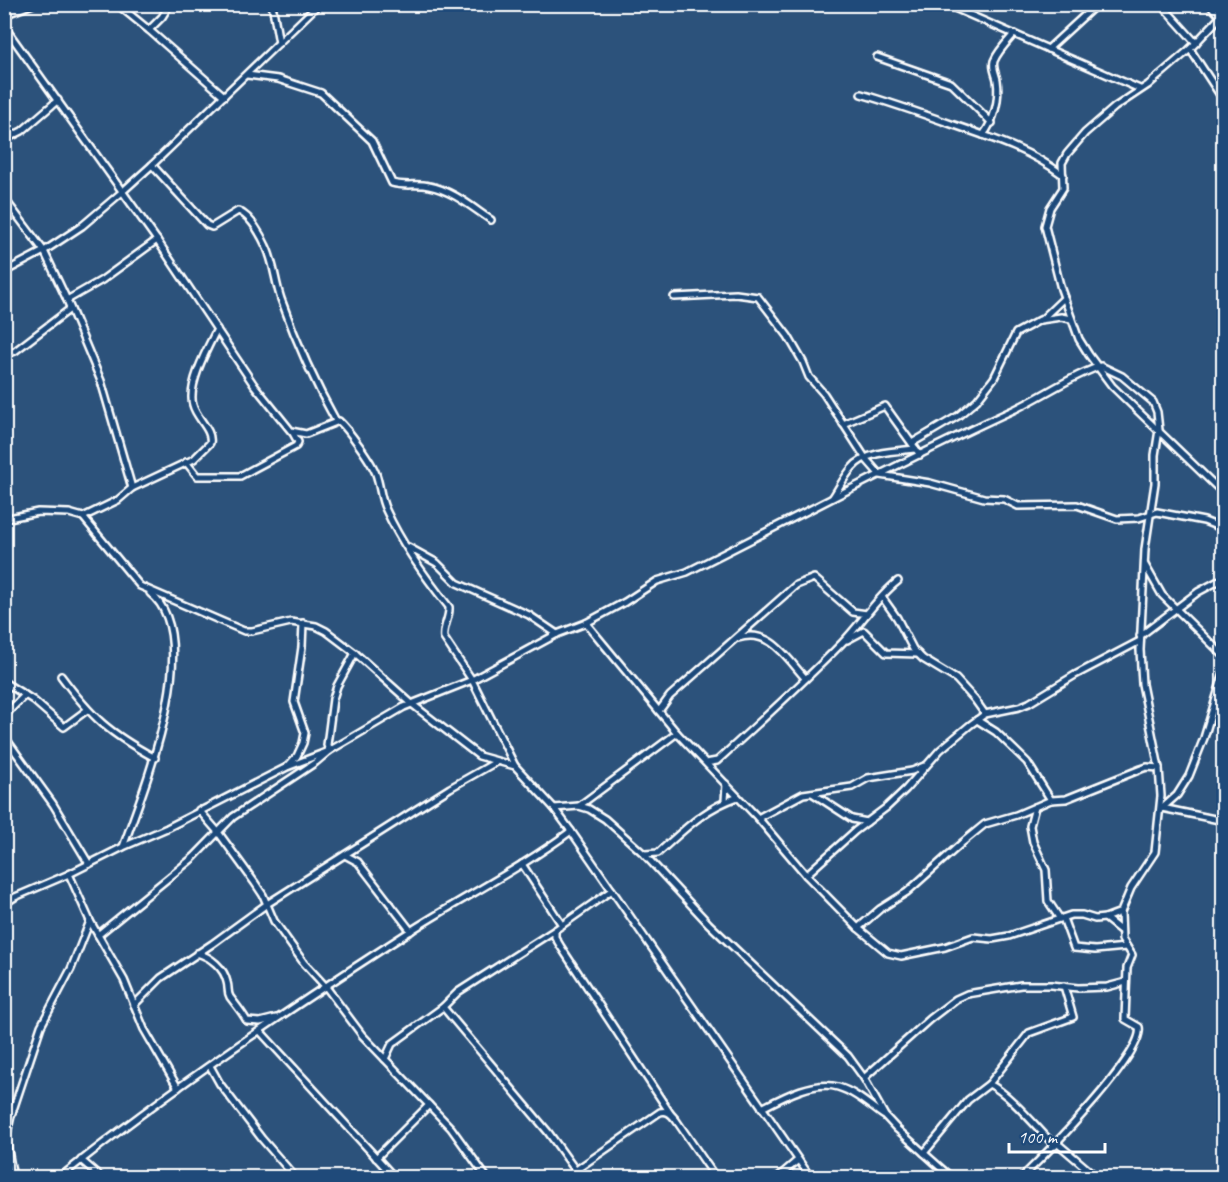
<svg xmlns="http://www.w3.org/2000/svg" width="1228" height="1182" font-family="Caveat,sans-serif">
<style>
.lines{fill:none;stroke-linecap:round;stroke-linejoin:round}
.minor-casing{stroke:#fff;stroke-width:10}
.minor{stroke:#1f4a7a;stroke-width:5}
</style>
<rect width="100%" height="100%" fill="#2c527b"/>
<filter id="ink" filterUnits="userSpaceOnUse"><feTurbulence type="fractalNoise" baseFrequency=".0167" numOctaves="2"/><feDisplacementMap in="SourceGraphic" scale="12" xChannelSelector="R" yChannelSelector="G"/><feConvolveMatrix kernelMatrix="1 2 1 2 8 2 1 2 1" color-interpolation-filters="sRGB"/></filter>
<g filter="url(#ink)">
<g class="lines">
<g class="minor-casing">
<g id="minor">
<polyline points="117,4 149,30 224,96"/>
<polyline points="272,4 279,43"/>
<polyline points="945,4 1140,89"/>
<polyline points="1161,4 1196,43"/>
<polyline points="1209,4 1224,20"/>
<polyline points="1224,13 1190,49 1148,85 1115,107 1085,133 1067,154 1062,163 1063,188 1050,208 1045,226 1061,289 1079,339 1089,355 1112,386 1224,494"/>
<polyline points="4,15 33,4"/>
<path d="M4,26l153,214 97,145 37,46 15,3 33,-13c9,8 33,41 37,53 4,11 4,24 10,36 16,35 39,67 63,97 1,11 -7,21 -5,31l28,42 43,86"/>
<polyline points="149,30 162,17 170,4"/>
<polyline points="1048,49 1097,4"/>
<polyline points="1190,49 1224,101"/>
<polyline points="877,57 951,83 992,123"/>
<path d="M247,75l31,4 43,14 51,48 20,42c13,4 25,0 37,3 23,4 44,22 62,34"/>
<path d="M861,94c31,9 62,20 93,31 38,13 76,25 109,50"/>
<path d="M983,135c11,-14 17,-36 14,-55 -1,-6 -5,-12 -3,-19 4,-10 13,-19 20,-27"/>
<polyline points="4,140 22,131 58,100"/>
<path d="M152,165l55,60 5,2 26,-16c13,5 22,22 28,35 8,16 9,36 15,53 15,42 33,83 55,122"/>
<polyline points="4,198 44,251 67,300 101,381 132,488"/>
<polyline points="4,272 44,251 82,226 122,192 152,165 319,4"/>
<polyline points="674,297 736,294 758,297 788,336 803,362 809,377 824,394 866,459 880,475 930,483 984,498 1004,499 1018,506 1077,505 1117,519 1139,518 1157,512 1204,521 1224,529"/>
<polyline points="67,300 102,280 157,240"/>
<polyline points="1042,319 1064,298"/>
<polyline points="4,355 15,351 70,309"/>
<polyline points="843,424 885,406 920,455"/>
<polyline points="912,443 958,416 977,400 994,378 1016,333 1040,320 1061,317 1071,319"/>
<polyline points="186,462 197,476 240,476 296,446 298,442 293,433"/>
<path d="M833,497c6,-9 11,-20 19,-29 14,-17 44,-17 64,-19"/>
<path d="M83,517l35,-17 14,-12 62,-29 16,-16c3,-13 -14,-25 -17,-38 -6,-20 15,-58 24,-76"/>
<polyline points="4,519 38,512 69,513 83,517 140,586 244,631 252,631 291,622 316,626 326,631 355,653 412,704 479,756 515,766 554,808 571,831 811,1178"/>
<polyline points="408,547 437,563 457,583 529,615 557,634"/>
<polyline points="1145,565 1162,595 1224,656"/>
<polyline points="882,597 897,618 913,649 923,659 956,679 975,700 985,714"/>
<polyline points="586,623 677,733 758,818 806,875 858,928 888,953 901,956 945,947 973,937 992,939 1009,936 1071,915 1082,915 1095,919 1105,918 1121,912"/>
<polyline points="1140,636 1198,592 1224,578"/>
<path d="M738,638c32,-10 48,19 67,40"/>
<polyline points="847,640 864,631 886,653 918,654"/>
<path d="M61,676c31,42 48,57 94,82"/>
<polyline points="4,682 33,700 64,727 87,710"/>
<polyline points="659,711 670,696 796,585 814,578 853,612 867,614"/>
<polyline points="4,716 25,695"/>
<polyline points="977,720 996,732 1027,762 1051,800"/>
<polyline points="4,736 53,804 89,864"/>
<path d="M706,763l11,-2c42,-38 85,-77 125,-118 19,-19 34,-45 56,-62"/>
<polyline points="288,766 297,756 303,743 305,733 294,702 302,647 303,623"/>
<polyline points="812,793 852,819 867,822"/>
<polyline points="725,801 726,784"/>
<polyline points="579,806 677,733"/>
<polyline points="1035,807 1030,826 1033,842 1046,870 1048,901 1060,919"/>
<polyline points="554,808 579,806 589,809 605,819 643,853 709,924 848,1056 864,1078 885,1116 897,1129 952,1178"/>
<polyline points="1162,808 1224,821"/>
<polyline points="199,810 218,832 255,883 263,895 274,921 304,963 326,987 362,1035 451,1128 487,1178"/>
<polyline points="1160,810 1177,795 1189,776 1204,738 1224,672"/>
<polyline points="758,818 803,794 852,787 868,778 912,771 924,766"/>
<path d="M123,847c20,-56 83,-210 27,-254"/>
<path d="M645,854l13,-1c26,-23 45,-44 80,-56"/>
<polyline points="345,855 358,862 411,931"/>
<polyline points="522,864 562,925"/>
<polyline points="69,874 90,921 124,980 144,1029 178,1088"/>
<polyline points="806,875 855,831 887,807 906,789 940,750 970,725 985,714 1019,707 1029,703 1075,675 1140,641"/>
<path d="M4,904l11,-7 54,-23 54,-27 44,-19 120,-61 42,-16 75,-44 68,-27 85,-46 29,-11 39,-21 32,-21 30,-9c108,-54 214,-111 324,-161 29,-13 61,-36 90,-45l21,10 31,26 4,10 2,18 -4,25v28l-10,66 -5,101 2,34 17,84 2,28 -6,56 -24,36 -10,24 1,27 10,16 -5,13 -2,51 14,8c7,26 -96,130 -118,151"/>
<polyline points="1063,918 1074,948 1095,950 1126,947"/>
<polyline points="1105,918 1120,930"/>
<polyline points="858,928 880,909 907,892 963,842 985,824 1016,815 1051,800 1066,799 1141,769 1147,767 1159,768"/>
<polyline points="555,930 555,937 561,947 670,1113"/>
<polyline points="98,935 194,857 233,817 316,762 329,751 327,745 333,699 337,686 355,653"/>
<path d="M197,953c14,4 27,15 30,29 2,6 0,10 3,15 6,8 12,15 17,24l13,1 16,-4"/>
<polyline points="134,1005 161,978 212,944 267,904 450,788 496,762"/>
<polyline points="443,1007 548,1132 581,1178"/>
<polyline points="260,1031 395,1178"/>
<polyline points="385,1059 392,1044 443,1007 458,992 555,930 612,890"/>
<polyline points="210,1066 220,1084 262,1139 296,1178"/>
<polyline points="864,1078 930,1019 956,999 967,994 1021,985 1051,985 1078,988 1107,987 1126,982"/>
<polyline points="989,1084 1029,1033 1073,1017 1064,986"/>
<path d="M762,1108c21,-11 52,-28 76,-21 17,5 31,18 45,28"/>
<polyline points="1057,1143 1098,1178"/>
<path d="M924,1153l44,-53 21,-16c21,10 49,45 66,62"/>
<polyline points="376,1158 429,1105"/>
<polyline points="81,1160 102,1178"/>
<path d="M576,1170l84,-58c8,-2 11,2 16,8l40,58"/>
<polyline points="13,1178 6,1138 11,1116 41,1026 71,969 90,921"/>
<path d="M59,1178c111,-89 230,-169 350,-246 53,-34 111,-63 162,-101"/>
<polyline points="777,1178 798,1160"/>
</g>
</g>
<use href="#minor" class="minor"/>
</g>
</g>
<rect width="1228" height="1182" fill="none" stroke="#1f4a7a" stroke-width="24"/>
<rect x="12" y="12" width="1204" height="1158" fill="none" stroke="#fff" stroke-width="2" filter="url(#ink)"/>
<path d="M1009 1143v9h96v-9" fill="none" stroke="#ffffff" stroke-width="3"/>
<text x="1018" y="1143" font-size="18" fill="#ffffff" stroke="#1f4a7a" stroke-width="4.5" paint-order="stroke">100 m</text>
</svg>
